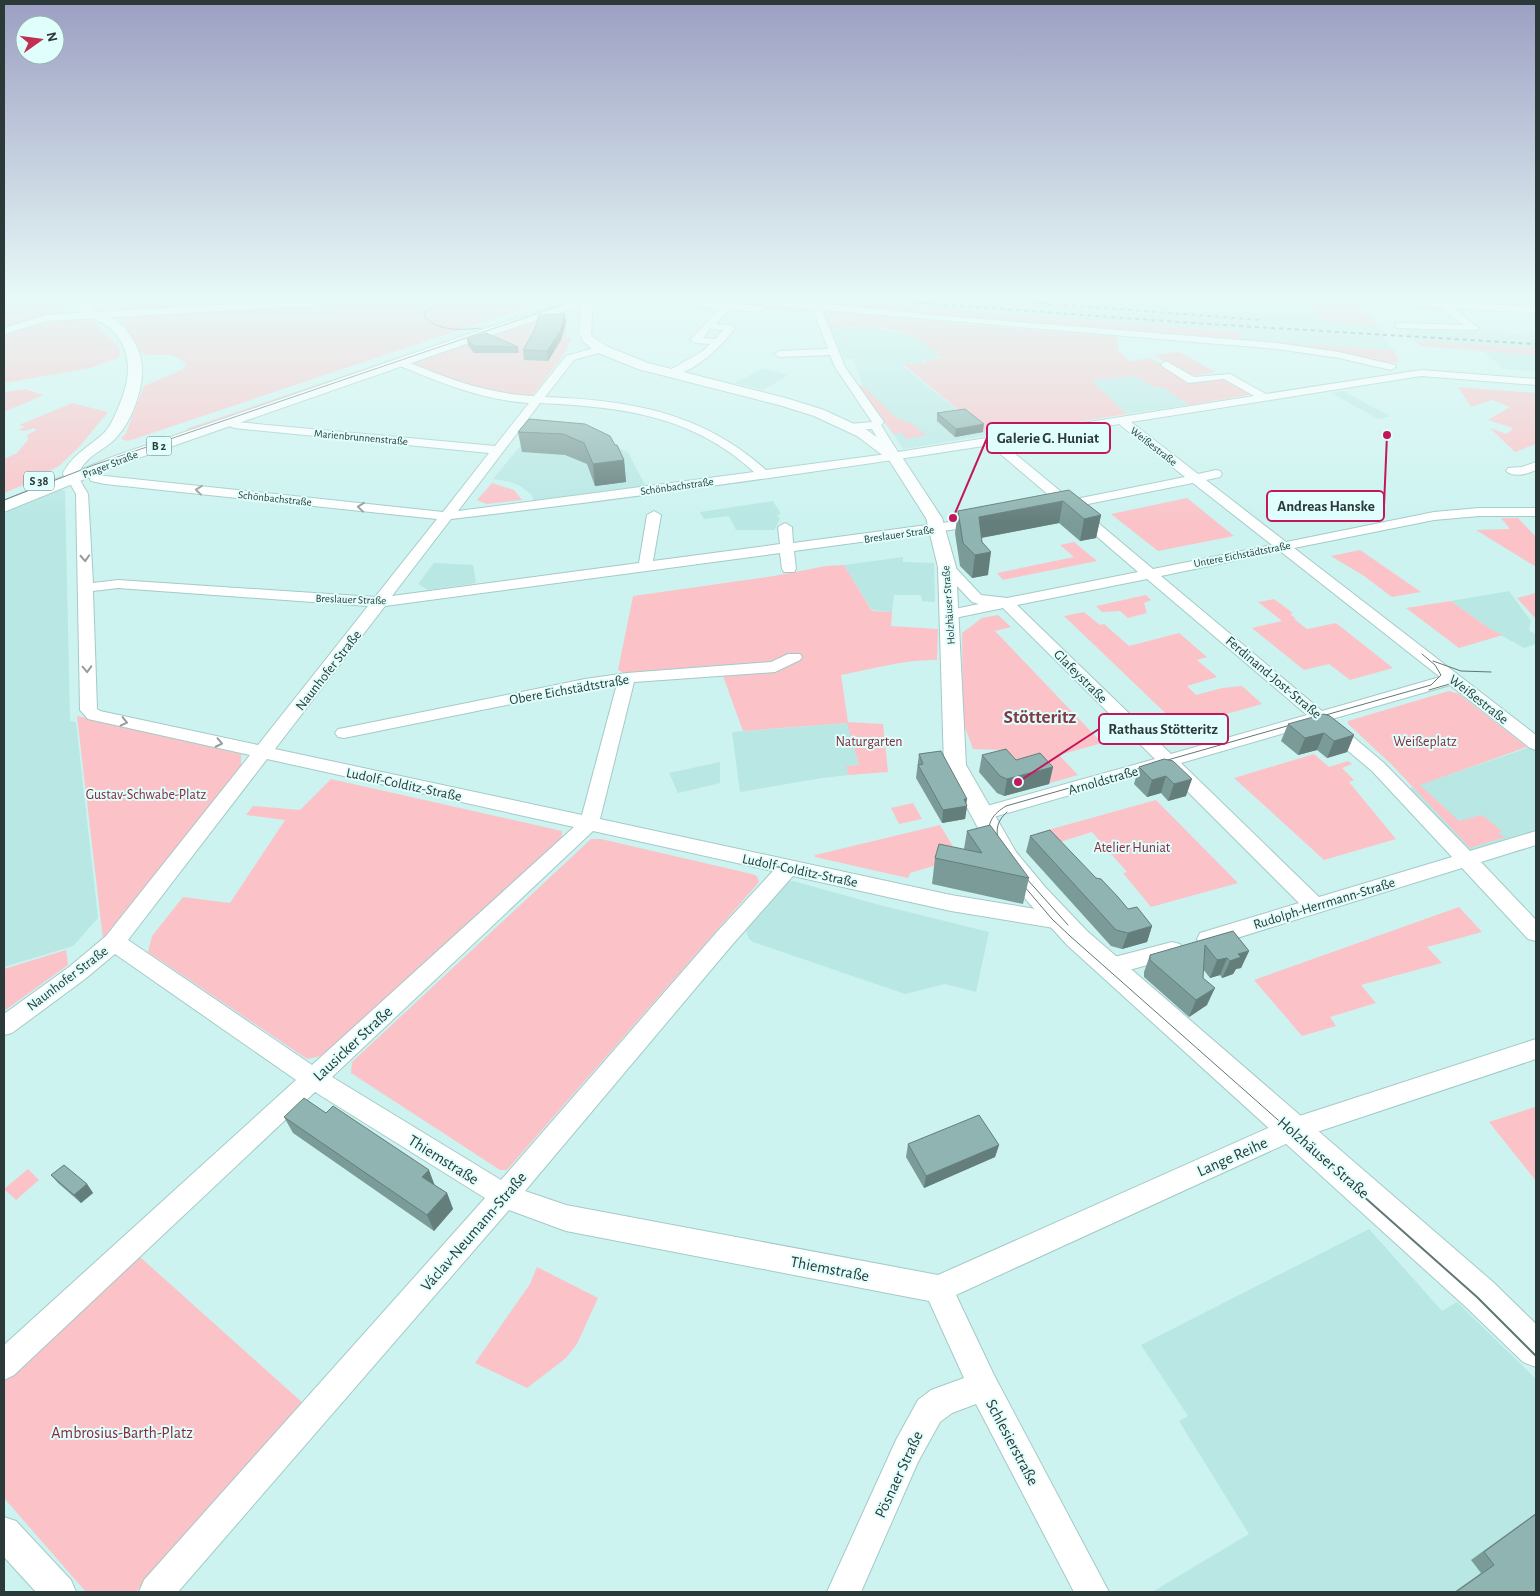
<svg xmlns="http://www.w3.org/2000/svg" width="1540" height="1596" font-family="'Alegreya Sans',sans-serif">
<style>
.built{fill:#b8e7e4}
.green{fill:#fbc3c8}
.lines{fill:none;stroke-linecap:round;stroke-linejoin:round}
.minor-casing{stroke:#a4cac7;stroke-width:2}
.major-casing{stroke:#a4cac7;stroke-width:2}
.minor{fill:#fff;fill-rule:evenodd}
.major{fill:#fff;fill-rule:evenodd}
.tram-far1{stroke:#607775;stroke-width:1}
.tram{stroke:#607775;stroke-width:2}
.rail{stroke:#607775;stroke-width:2;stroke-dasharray:4 4;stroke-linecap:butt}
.wall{fill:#7b9b98}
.shaded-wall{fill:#647e7c}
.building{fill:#8fb4b1;stroke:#647e7c}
.oneway{stroke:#959c9c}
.labels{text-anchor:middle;stroke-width:4;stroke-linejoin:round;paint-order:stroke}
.far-street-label{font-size:11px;fill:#2b3a39;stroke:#e0fefc}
.shield{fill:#e0fefc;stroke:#617574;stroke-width:1}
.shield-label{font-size:12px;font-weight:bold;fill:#2b3a39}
.street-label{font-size:14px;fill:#2b3a39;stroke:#e0fefc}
.park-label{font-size:14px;fill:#862b3d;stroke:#e0fefc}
.near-street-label{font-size:16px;fill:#2b3a39;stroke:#e0fefc}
.near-park-label{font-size:16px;fill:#862b3d;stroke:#e0fefc}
.district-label{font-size:19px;font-weight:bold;fill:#833a45;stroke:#e0fefc}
.leader{fill:none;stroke:#c2185b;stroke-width:2}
.callout-dot{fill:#c2185b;stroke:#e0fefc;stroke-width:2}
.callout{fill:#e0fefc;stroke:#c2185b;stroke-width:2}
.callout-label{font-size:15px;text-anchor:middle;font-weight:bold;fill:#2b3a39}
</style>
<rect width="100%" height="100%" fill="#ccf3f0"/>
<g class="built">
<polygon points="829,300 1303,300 1319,319 1378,327 1393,350 1241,340 1241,333 1240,340 1078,321"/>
<polygon points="872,327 906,335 925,343 940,357 925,359 922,363 900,364 989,435 903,449 863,386 853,359 844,359 830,329"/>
<polygon points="1404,328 1536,335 1536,348 1414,341"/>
<polygon points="1484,351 1536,355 1536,371 1502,369 1495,361 1491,360"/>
<polygon points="764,368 788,375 763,390 734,383"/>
<polygon points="1135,376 1154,388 1162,387 1189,405 1127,414 1090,381"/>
<polygon points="1343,391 1367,404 1391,416 1378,419 1331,393"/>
<polygon points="531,433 589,436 628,452 646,487 534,501 531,494 520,486 511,482 493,479"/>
<polygon points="60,489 65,491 70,721 76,722 98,918 73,946 4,967 4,511"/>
<polygon points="773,501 781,514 777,515 780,519 774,530 736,530 729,516 704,519 700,512"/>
<polygon points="903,557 903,562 934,563 935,602 922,601 921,595 894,595 892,612 872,610 844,565"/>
<polygon points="434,563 473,565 476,583 428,590 418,584"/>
<polygon points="1509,591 1531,621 1529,630 1536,635 1536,644 1524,648 1490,629 1451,601"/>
<polygon points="848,723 859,765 847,766 849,775 822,778 740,792 732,732"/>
<polygon points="1536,745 1536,838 1465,860 1401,791"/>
<polygon points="720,762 720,783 678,793 669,773"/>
<polygon points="793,881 876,904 989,932 976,992 945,984 905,994 753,942 749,939 746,930 787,882"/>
<polygon points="1369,1229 1442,1311 1457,1302 1536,1379 1536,1592 1152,1592 1249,1534 1179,1421 1188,1416 1141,1345"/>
</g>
<g class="green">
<polygon points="4,300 53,300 67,306 58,313 4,329"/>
<path d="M108,300h441l-421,141 -7,-2 5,-6 18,-47 38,-16 4,-5c-12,-17 -34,-6 -44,-12 -3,-3 -20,-30 -20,-34 -1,-3 0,-6 1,-8l-14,-5z"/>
<path d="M670,300c24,0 121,-1 136,10l-5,2z"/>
<polygon points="770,300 829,300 1240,332 1242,340 1393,350 1399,362 1383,363 1307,347 1266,342 970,319"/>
<polygon points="1303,300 1346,301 1361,306 1378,327 1319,319"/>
<path d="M825,309l116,12 2,2 175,13v14l12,11 21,-3 40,25 35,-6 28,17 -65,11 -27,-18 -7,1 -20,-12 -44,5 36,33 -137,22 -87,-72 21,-1 2,-3 16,-2c-17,-19 -45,-30 -71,-32 -13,-1 -29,2 -43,3l-7,-19z"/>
<polygon points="560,314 567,331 565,338 572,338 565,353 532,396 484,393 410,365 412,363 495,334"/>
<polygon points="517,317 525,320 119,457 118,454 188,430 186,429"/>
<path d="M77,319c20,0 30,16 43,30l-1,8 -28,11 -87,15v-48l39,-12z"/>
<polygon points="1416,341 1536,348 1536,355 1420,346"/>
<polygon points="1180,352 1215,372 1192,376 1186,375 1154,355"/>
<polygon points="862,385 897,418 911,423 926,435 906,439 902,433 893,434 859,386"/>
<polygon points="1458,387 1536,393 1536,444 1515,452 1490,428 1507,434 1513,428 1488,420 1510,407 1492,400 1471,407"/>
<polygon points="25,389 44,395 4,412 4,392"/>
<polygon points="72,403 108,412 79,447 59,466 35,478 37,479 4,493 4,459 17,453 28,440 27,435 37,430 34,428 24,431 18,430 25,427 19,425"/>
<polygon points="492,483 514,490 522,500 487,504 477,500"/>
<polygon points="1187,498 1234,536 1158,551 1111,514"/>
<polygon points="1501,518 1518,518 1536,537 1536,567 1476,530 1510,529"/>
<polygon points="1074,542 1097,561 1003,580 997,573 1074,557 1060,545"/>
<polygon points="1360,550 1421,592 1392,597 1364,576 1331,556"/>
<path d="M844,565l28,46 20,1 -1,14 47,3 -1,31c-31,-1 -65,9 -96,15l7,47 35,2 5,48 -39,3 -3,-9 13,-1 -12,-42 -104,8 -24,-66 -95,8 -6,-3 15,-74 141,-20 52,-10z"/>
<polygon points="1536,593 1536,619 1517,598"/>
<polygon points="1146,595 1151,600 1144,603 1147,613 1128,618 1120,611 1102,612 1096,606"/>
<polygon points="1274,599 1293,613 1290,614 1296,619 1294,619 1307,629 1336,623 1393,668 1350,680 1329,664 1304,670 1252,628 1282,621 1258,602"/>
<polygon points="1451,601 1490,629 1503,635 1459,648 1406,608"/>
<polygon points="1084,612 1100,625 1104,624 1129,646 1179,633 1207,657 1197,660 1217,677 1187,686 1196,695 1222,688 1242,686 1262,704 1180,727 1064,616"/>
<polygon points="998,615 1011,627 995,631 1102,743 1059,755 1078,775 1050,783 1037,769 1013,776 1001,750 973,749 963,722 962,633 982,618"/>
<polygon points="1449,691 1459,694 1527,747 1420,785 1459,821 1482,815 1502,831 1498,833 1505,837 1470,848 1391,764 1348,724 1348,721"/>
<polygon points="77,716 241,754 241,766 192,830 103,939"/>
<polygon points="1314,754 1329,767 1348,761 1352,764 1342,768 1354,780 1349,782 1396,839 1324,860 1234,778"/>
<polygon points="331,779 562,831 561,842 326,1055 307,1059 148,952 152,936 183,897 230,903 285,820 246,815 253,806 300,810"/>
<polygon points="1156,800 1238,883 1151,907 1123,873 1127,872 1092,832 1047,846 1037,833"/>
<polygon points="913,803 922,819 899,824 891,808"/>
<polygon points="940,825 960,858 910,873 908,878 815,857 815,855"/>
<polygon points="591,839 601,839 752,874 757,876 759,882 507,1170 500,1170 351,1073 352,1062"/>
<polygon points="1459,907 1482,932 1427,947 1442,963 1361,985 1376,1003 1330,1017 1336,1026 1302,1036 1254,980"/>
<polygon points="66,950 68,965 4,1011 4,969"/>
<polygon points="1535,1107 1536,1109 1536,1181 1489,1122"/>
<polygon points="28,1169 39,1180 16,1200 4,1189"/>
<polygon points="140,1257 304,1404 136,1592 86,1592 4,1498 4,1381"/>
<polygon points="537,1267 598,1298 577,1344 566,1358 527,1388 475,1363 530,1284"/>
</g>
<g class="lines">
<g class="minor-casing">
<g id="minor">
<polygon points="309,300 363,300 358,303 47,321 4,334 4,328 46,315"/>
<path d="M654,300h37l69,6 5,3 -5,3 -30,-3 -14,15 14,1 5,3c-14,19 -38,42 -63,48l-4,-1 -1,-2 1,-2 35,-20 7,-7 -15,-1 -5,-3 30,-32 -61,-5zM710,329l13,1 -8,9 -12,-1z"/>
<path d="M742,300l74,3 129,13 332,27 62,9 56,13 1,2 -5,3 -52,-12 -62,-9 -455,-39 23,57 39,55 -3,3 17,27 356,-56 -30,-17 -36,4 -26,-17 -1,-2 5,-3 28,16 36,-3 36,20 155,-24 115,9v6l-115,-9 -290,46 67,52 18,-4 4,1 2,3 -2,3 -14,3 80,62 148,-30 45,-4h57v8h-57l-45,4 -140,28 242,187v15l-6,-2 -80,-63 -118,34 52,44 86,88 66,-20v14l-55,17 55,58v21l-8,-2 -66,-71 -254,79 -8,-2 -3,-6 3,-6 99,-30 -135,-135 -181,52 -7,-1 -3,-5 3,-5 179,-50 -152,-151 -53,11 -5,-2 -3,-3 3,-3 34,-7 -7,-2 -30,-32 -2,-3 2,-3h10l29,31 26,3 131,-26 -73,-63h-10l-2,-3 5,-3 -68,-58c-179,28 -359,53 -539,74l-59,77 247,-33 8,-48 7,-4 7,4 -8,46 127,-17 -2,-17 7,-4 7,4 1,16 186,-25 5,1 2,3 -2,3 -5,1 -185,25 2,18 -2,3h-10l-2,-3 -2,-16 -395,53 -110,143 307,66 35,-131 -32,5 -241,49 -6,-1 -3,-4 3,-4 6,-1 241,-49 42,-6 144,-11 17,-8h12l2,3 -2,3 -25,12 -141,10 -34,137 351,76 109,18 7,2 4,6 -4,6 -7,2 -109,-18 -158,-35 -61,69 -207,246 41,14 372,70 346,-154 252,-82v20l-237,79 -343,157 38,80 115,217h-35l-98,-188 -24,9 -12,9 -22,40 -57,130h-34l69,-152 22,-40 13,-10 33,-12 -35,-77 -363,-70 -57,-21 -331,382h-39l5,-12 341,-382 -170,-106 -301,283 -10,5v-35l292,-265 -181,-126 -30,25 -73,54 -8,2v-21l65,-47 37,-31 144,-181 -162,-36 -8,-9 -4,-216 -9,-16 2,-3h8l11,19 5,89 25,-3 257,17 62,-78 -332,-35 -14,-3 -5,-11 6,-4 4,1 4,8 5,1 338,36 46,-59 -255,-25 -14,-6 6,-3 10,3 259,24 34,-43c-48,-3 -90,-21 -134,-39l-1,-2 1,-2h8c43,18 84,34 131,36l32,-40 35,-10 4,1v4l-31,9 -29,37c84,3 157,15 221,73l121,-16 -15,-25 -22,1 -6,-3 6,-3 22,-2 -37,-55 -5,-12 -51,2 -5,-3 5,-3 49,-2 -15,-40 -66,-6zM540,403c81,4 152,12 214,69l-296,39zM1119,424l66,53 -114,23 -69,-57zM1193,483l79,62 -119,24 -75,-63zM1280,551l160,126 -118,34 -161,-135zM1147,579l160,136 -136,39 -154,-149zM118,588l250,18 -110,139 -158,-34 -3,-2 -4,-118zM1316,724l56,47 80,86 -133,40 -138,-134zM267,759l307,68 -262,238 -184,-125zM593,831l180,40 -57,62 -215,247 -169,-103z"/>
<polygon points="1408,300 1536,307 1536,313 1453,308 1479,328 1477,330 1396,328 1396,324 1399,323 1464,325 1441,308 1405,305 1403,303"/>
<path d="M1536,462v8c-9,4 -22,8 -30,1l2,-3 14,-1z"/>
<polygon points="1172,942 1180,944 1183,950 1180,956 1111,975 1103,972 1100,966 1103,960"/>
<polygon points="4,1517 16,1521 71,1580 76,1592 36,1592 4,1557"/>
</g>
</g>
<g class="major-casing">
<path id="major" d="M83,300h12l-5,8c10,6 22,8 30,16 10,9 19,23 21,36 5,25 -9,62 -26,79 -11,11 -27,16 -35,31l32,-13 369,-127 94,-30h18l-2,33 2,4 13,9 42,17 141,36 35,11 43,20 33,24 42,64 14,49 10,198 50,87 30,36 41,43 406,351 43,42v43l-13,-5 -56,-54 -400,-363 -39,-43 -31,-39 -53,-98 -6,-198 -12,-49 -37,-58 -32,-24 -43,-20 -35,-11 -141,-36 -42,-17 -12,-10 -5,-9 2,-27 -92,30 -365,127 -120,49v-11l60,-25 -1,-3c10,-19 26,-26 41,-40 7,-7 11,-18 15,-27 11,-26 15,-53 -6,-75 -9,-10 -23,-12 -33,-19l-2,-6z"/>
</g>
<use href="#minor" class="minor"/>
<use href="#major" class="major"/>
<g class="tram-far1">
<path d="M444,300l-18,11 -2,5c14,16 38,14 57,12"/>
<polyline points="4,500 94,465 577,300"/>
<polyline points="1433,661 1461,671 1491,672"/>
<polyline points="1429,690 1460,681"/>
<path d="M990,838c-4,-15 3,-24 16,-32l425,-121 10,-10 -6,-10 -13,-11"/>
<path d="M1000,845c-5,-14 -4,-23 7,-33"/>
<polyline points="1026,878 1068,925"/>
<polyline points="1018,879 1052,919 1070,936 1355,1188"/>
</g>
<polyline class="tram" points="1353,1187 1477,1297 1536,1356"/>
<g class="rail">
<polyline points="880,300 1207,324 1536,344"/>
<polyline points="1000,300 1262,320"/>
</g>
</g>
<g class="wall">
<polygon points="566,323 561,340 548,361 524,360 523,350"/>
<polygon points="467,339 518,347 519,353 474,353 468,345"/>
<polygon points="937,413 983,432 955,437 937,421"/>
<polygon points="529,419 624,460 626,482 595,486 587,464 565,455 522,452 518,432"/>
<polygon points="1069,490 1101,515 1096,538 1080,541 1059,523 981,538 988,575 972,578 960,566 955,533 958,511"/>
<polygon points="1288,724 1354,735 1347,752 1327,758 1317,750 1298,755 1281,741"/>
<polygon points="919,754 966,804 967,806 965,819 942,823 916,778"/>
<polygon points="982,755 1053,767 1049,784 1004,796 997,793 979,772"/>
<polygon points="1164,759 1186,796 1168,801 1161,793 1147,797 1134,784 1139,767"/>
<polygon points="967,831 1029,878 1023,904 932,884 935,858 964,849"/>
<polygon points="1030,836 1096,878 1128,909 1152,926 1147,942 1122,949 1111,946 1026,852"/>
<polygon points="1233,931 1249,951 1241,968 1236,969 1233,974 1222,978 1220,975 1210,978 1203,969 1203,978 1207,1005 1189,1017 1144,977 1144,972 1150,955"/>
<polygon points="284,1117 435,1186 447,1193 453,1209 434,1231 293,1133"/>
<polygon points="908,1144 999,1145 995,1157 924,1188 906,1157"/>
<polygon points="51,1175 87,1184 93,1193 81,1203 58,1183"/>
<polygon points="1536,1513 1536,1592 1454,1592 1481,1573 1471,1560"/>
</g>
<g class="shaded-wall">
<polygon points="565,314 566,323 561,340 548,361 547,351"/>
<polygon points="984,424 983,432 955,437 956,429"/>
<polygon points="624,460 626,482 595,486 593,464"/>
<polygon points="1063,501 1059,523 975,539 979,517"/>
<polygon points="1101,515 1096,538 1080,541 1084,519"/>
<polygon points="991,552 988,575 972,578 975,555"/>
<polygon points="1324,733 1317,750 1298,755 1305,738"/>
<polygon points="1354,735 1347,752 1327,758 1334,741"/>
<polygon points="1053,767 1049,784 1004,796 1007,779"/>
<polygon points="1166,776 1161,793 1147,797 1152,780"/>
<polygon points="1192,779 1186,796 1168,801 1174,784"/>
<polygon points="964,799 967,799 966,806 967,806 965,819 942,823 943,810"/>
<polygon points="1152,926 1147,942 1122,949 1128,933"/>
<polygon points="1249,951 1241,968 1236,969 1233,974 1222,978 1230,961 1238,954"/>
<polygon points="1227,958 1220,975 1210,978 1217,960"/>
<polygon points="1215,988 1207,1005 1189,1017 1196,1000"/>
<polygon points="999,1145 995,1157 924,1188 926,1176"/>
<polygon points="429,1170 435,1186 422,1177"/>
<polygon points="87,1184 93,1193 81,1203 74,1195"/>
<polygon points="447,1193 453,1209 434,1231 427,1215"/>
</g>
<g class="building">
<polygon points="565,314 560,331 547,351 523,350 535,329 539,315"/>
<polygon points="486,333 518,347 473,346 467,339"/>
<polygon points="965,409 984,424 956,429 937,413"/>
<polygon points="529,419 585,424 610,436 615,445 617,445 624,460 593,464 584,443 563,434 518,432"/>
<polygon points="1069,490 1101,515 1084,519 1063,501 979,517 982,542 991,552 975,555 963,543 958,511"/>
<polygon points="1324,714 1330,716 1354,735 1334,741 1324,733 1305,738 1288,724"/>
<polygon points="1006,749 1016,760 1040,753 1053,767 1007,779 1000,776 982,755"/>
<polygon points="941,751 967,799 964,799 967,806 943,810 918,765 923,764 919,754"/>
<polygon points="1164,759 1173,761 1192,779 1174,784 1166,776 1152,780 1139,767"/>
<polygon points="990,825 1029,878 935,858 939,844 982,853 967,831"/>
<polygon points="1050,830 1096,878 1101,879 1118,897 1128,909 1137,907 1152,926 1128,933 1116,930 1030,836"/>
<polygon points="1233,931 1249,951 1238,954 1241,957 1230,961 1227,958 1217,960 1205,945 1203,978 1215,988 1196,1000 1150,960 1150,955"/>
<polygon points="304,1098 326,1113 333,1106 429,1170 422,1177 447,1193 427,1215 284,1117"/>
<polygon points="979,1115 999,1145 926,1176 908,1144"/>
<polygon points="64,1165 87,1184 74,1195 51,1175"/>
<polygon points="1536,1514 1536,1592 1456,1592 1494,1565 1484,1552"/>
</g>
<defs><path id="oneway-chevron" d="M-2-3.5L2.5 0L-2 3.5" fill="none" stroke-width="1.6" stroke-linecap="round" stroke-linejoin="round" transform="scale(1.25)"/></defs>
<g class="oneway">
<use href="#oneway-chevron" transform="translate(199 490) rotate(-174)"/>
<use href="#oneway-chevron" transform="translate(361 507) rotate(-174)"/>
<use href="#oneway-chevron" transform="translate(85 558) rotate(87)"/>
<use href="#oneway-chevron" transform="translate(87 669) rotate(88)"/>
<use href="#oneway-chevron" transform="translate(124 722) rotate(13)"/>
<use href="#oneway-chevron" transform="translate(219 743) rotate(12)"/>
</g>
<linearGradient id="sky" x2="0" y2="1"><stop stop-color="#9c9fc2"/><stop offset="0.57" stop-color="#e8faf8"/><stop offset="1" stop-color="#e8faf8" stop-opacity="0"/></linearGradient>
<rect width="1540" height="523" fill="url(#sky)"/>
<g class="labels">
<g class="far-street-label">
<text transform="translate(361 437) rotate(5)" y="4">Marienbrunnenstraße</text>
<text transform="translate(1154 446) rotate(38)" y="4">Weißestraße</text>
<text transform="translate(110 464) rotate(-21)" y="4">Prager Straße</text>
<text transform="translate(677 486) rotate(-8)" y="4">Schönbachstraße</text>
<text transform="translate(275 498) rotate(6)" y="4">Schönbachstraße</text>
<text transform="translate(899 534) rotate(-8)" y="4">Breslauer Straße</text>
<text transform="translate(1242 554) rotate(-11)" y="4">Untere Eichstädtstraße</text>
<text transform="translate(351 599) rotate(2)" y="4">Breslauer Straße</text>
<text transform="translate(948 605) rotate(-94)" y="4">Holzhäuser Straße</text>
</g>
<g class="shield">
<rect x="146.5" y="436.5" width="25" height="19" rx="4"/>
<rect x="24" y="471.5" width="30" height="19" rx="4"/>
</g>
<g class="shield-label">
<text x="159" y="450">B 2</text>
<text x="39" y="485">S 38</text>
</g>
<g class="street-label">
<text transform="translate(328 670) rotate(-52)" y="5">Naunhofer Straße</text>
<text transform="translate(1081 676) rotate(45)" y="5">Glafeystraße</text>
<text transform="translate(1274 677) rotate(40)" y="5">Ferdinand-Jost-Straße</text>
<text transform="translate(569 689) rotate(-10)" y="5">Obere Eichstädtstraße</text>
<text transform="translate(1479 699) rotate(38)" y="5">Weißestraße</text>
<text transform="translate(1103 780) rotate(-16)" y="5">Arnoldstraße</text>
<text transform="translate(404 784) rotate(12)" y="5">Ludolf-Colditz-Straße</text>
<text transform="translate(800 870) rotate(12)" y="5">Ludolf-Colditz-Straße</text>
<text transform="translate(1324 903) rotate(-17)" y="5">Rudolph-Herrmann-Straße</text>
<text transform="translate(67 978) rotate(-37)" y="5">Naunhofer Straße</text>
</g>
<g class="park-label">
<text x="869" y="746">Naturgarten</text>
<text x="1425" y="746">Weißeplatz</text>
<text x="146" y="799">Gustav-Schwabe-Platz</text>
<text x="1132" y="852">Atelier Huniat</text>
</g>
<g class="near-street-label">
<text transform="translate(352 1043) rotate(-43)" y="6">Lausicker Straße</text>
<text transform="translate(1232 1156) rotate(-24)" y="6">Lange Reihe</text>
<text transform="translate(1324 1157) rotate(41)" y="6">Holzhäuser Straße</text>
<text transform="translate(444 1159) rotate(32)" y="6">Thiemstraße</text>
<text transform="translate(473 1231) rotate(-49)" y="6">Václav-Neumann-Straße</text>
<text transform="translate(830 1268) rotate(11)" y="6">Thiemstraße</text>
<text transform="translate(1013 1442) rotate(62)" y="6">Schlesierstraße</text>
<text transform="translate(898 1474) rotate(-65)" y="6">Pösnaer Straße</text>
</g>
<g class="near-park-label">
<text x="122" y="1438">Ambrosius-Barth-Platz</text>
</g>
<g class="district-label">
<text x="1040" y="723">Stötteritz</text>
</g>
</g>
<path class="leader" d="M953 518L987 438M1387 435L1384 506M1018 782L1099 729"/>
<g class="callout-dot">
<circle cx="953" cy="518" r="5"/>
<circle cx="1387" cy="435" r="5"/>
<circle cx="1018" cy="782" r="5"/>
</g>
<g class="callout">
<rect x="987" y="423" width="123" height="30" rx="5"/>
<rect x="1267" y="491" width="117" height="30" rx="5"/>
<rect x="1099" y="714" width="129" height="30" rx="5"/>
</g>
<g class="callout-label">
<text x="1048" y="443">Galerie G. Huniat</text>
<text x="1326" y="511">Andreas Hanske</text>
<text x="1163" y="734">Rathaus Stötteritz</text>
</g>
<rect width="1540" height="1596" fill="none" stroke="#2b3a39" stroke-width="10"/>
<g transform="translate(40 40) rotate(76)"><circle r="24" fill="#e0fefc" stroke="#98b0ae"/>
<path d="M0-4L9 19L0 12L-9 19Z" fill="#c13052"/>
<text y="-8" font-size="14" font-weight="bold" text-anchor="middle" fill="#2b3a39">N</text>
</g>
</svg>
